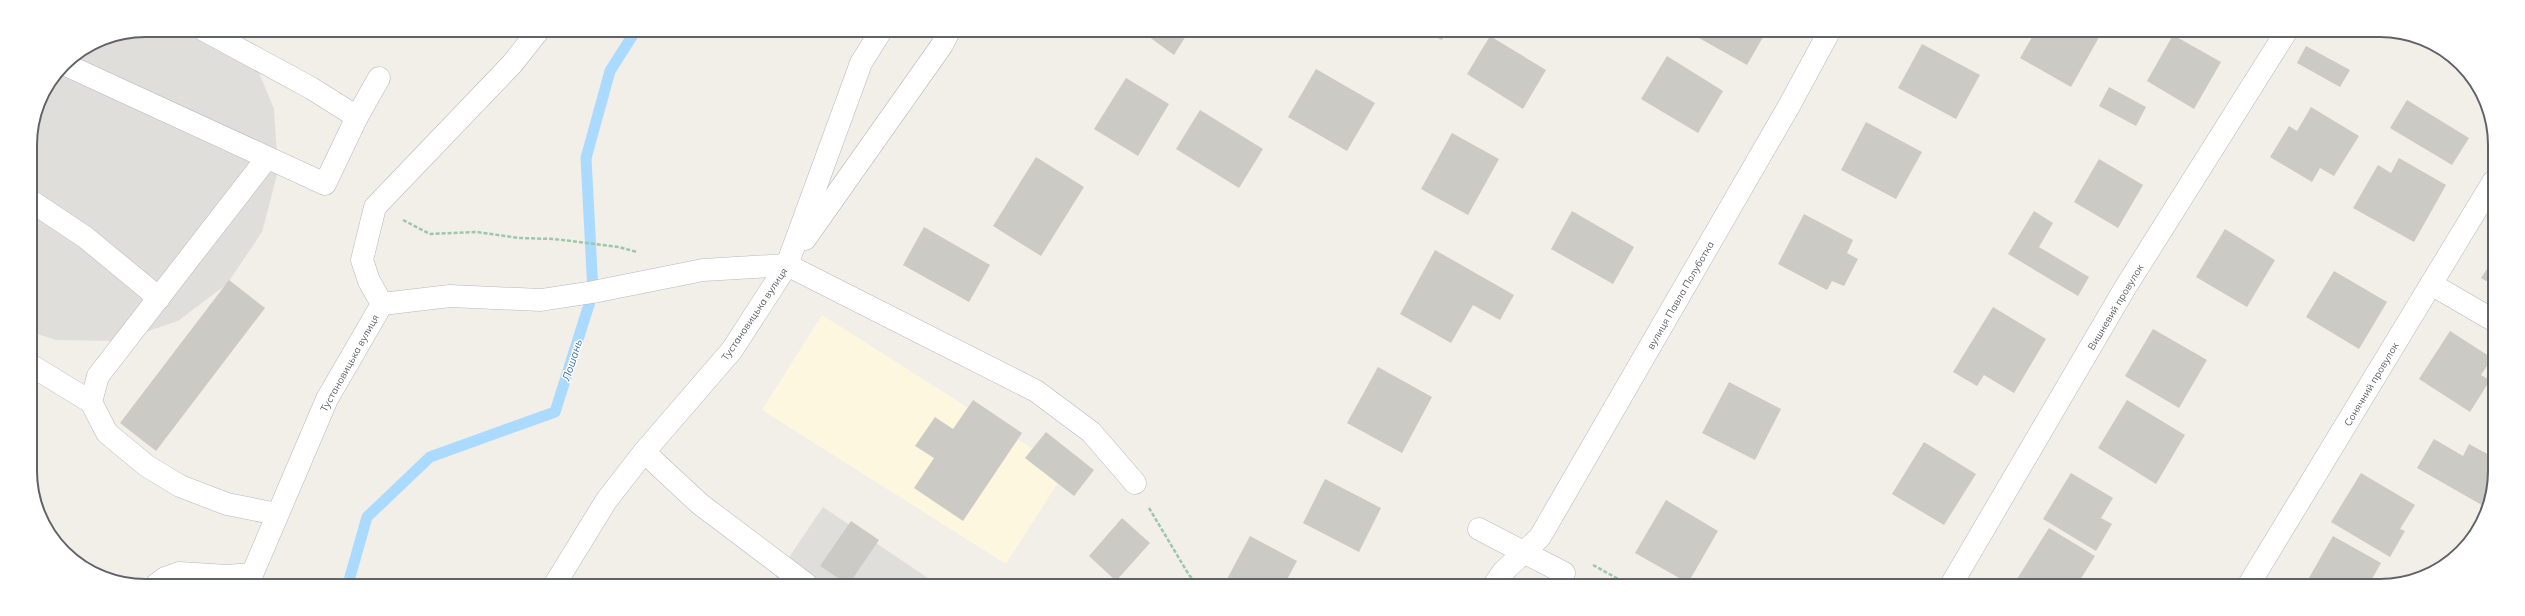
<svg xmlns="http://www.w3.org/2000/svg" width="2525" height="616" font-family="Mulish,sans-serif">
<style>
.commercial{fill:#fef7e0}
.industrial{fill:#e0deda}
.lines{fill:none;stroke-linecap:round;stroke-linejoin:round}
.stream{stroke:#aadaff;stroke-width:11}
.building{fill:#cccac5}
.minor-casing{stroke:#b5b8bc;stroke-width:23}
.path{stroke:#9cc7a9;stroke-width:2.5;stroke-dasharray:4 2;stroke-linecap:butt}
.minor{stroke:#fff;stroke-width:22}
.labels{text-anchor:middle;stroke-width:3;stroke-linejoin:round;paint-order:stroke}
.street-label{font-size:10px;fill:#5f6368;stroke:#fff}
.water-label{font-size:11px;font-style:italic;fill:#4174aa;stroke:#fff}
.rim{fill:none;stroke:#5f6368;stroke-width:2}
</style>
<rect width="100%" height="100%" fill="#f1efe8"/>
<polygon class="commercial" points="822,315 1066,470 1006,564 762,410"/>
<g class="industrial">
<polygon points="145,30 231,30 250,51 274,109 278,171 262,232 227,284 178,321 119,341 56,340 31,332 30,138 39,101 64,64 101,39"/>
<polygon points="823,507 938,585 771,584"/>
</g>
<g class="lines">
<polyline class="stream" points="348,584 367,517 430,457 555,412 593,292 586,158 610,71 636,30"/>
</g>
<g class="building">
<polygon points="1141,31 1189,31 1174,55"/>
<polygon points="1421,31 1446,31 1442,40"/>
<polygon points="1703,32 1766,32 1747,65 1699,38"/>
<polygon points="2035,32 2102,32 2071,87 2020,58"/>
<polygon points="2246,32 2261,32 2258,38"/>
<polygon points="2173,35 2221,62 2194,109 2147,81"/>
<polygon points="1490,36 1546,70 1523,109 1467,74"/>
<polygon points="1922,44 1980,75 1956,119 1898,88"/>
<polygon points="2306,46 2350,70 2340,87 2297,63"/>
<polygon points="1667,56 1723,91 1698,133 1641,99"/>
<polygon points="1316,69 1375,103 1347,151 1288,117"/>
<polygon points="1126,78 1169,104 1138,156 1094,129"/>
<polygon points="2109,87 2146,107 2136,126 2099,106"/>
<polygon points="2407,100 2469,138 2452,165 2390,128"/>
<polygon points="2311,107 2359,136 2334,176 2320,168 2312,182 2270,157 2289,126 2297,131"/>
<polygon points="1200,110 1263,149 1239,188 1176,149"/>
<polygon points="1866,122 1922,152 1896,199 1841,170"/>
<polygon points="1452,133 1499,159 1468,215 1421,189"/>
<polygon points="1036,157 1084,187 1041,256 993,226"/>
<polygon points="2399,158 2446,185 2414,242 2353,208 2378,165 2391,173"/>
<polygon points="2099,159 2143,185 2118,228 2074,202"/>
<polygon points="1572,211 1634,247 1613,284 1551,249"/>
<polygon points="2034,211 2053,223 2039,247 2089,277 2078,296 2008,254"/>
<polygon points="1804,214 1853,240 1847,253 1858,259 1844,286 1832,281 1827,290 1778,264"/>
<polygon points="924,227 990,265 969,302 903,265"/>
<polygon points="2225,229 2275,260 2247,307 2196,277"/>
<polygon points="1435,250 1514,295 1500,320 1473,305 1451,343 1400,314"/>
<polygon points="2493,260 2493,285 2481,278"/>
<polygon points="2334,271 2387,302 2359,349 2306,317"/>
<polygon points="229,280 265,308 156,451 120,423"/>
<polygon points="1993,307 2046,339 2014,393 1984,375 1977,386 1953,372"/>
<polygon points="2153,329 2207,360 2179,408 2125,376"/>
<polygon points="2450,331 2492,358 2481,375 2490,380 2470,412 2419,379"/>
<polygon points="1378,367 1432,397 1402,453 1347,423"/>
<polygon points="1729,382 1781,409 1755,460 1702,433"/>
<polygon points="973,400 1022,433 963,521 914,488 934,458 915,446 935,417 953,429"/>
<polygon points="2127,400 2185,435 2156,484 2098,448"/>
<polygon points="1046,432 1094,470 1074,496 1025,458"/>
<polygon points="2434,439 2463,456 2469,444 2493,457 2493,493 2487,508 2417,468"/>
<polygon points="1924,442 1976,474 1944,525 1892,494"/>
<polygon points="2071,473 2113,498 2101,518 2112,524 2096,551 2043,519"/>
<polygon points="2361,473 2415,505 2400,529 2405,531 2390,557 2331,522"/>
<polygon points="1325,479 1381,508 1359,552 1303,523"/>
<polygon points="1666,500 1718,531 1688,583 1635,553"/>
<polygon points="1122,518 1150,543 1116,581 1089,556"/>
<polygon points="851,521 879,540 849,584 847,584 820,566"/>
<polygon points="2049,528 2095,556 2077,585 2028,585 2017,579"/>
<polygon points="1250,536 1297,561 1284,585 1239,585 1227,579"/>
<polygon points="2333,536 2381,563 2368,586 2310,586 2306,583"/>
</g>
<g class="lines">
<g class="minor-casing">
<g id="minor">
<polyline points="64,64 325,184 357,117 311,88 204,30"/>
<polyline points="357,117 379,78"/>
<polyline points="267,158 98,376 91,402 107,433 147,466 180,486 227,504 277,514"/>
<polyline points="31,201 85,237 159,298"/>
<polyline points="805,239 942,45 949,31"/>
<polyline points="2431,284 2493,320"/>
<polyline points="382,304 450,296 541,300 593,292 703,270 787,265 1036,391 1091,432 1135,483"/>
<polyline points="32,366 91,402"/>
<polyline points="644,452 700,504 806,584"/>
<polyline points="1479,529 1564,573"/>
<polyline points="157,584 165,578 179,573 227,576 252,574"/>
<polyline points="248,584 327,399 382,304 369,281 362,260 375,207 512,64 539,30"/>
<polyline points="555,584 606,501 644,452 732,350 787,265 861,63 881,31"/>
<polyline points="1494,585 1503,572 1540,537 1789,106 1829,32"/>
<polyline points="1951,585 2125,288 2286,32"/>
<polyline points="2248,586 2493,182"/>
</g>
</g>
<g class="path">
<polyline points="403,220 430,234 477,232 519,238 554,239 619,247 637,252"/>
<polyline points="1149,508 1189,575 1198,585"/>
<polyline points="1593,565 1629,585"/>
</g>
<use href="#minor" class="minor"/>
</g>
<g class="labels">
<g class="street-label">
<text transform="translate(1680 295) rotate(-60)" y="4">вулиця Павла Полуботка</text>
<text transform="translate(2115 307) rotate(-59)" y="4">Вишневий провулок</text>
<text transform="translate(754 314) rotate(-56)" y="4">Тустановицька вулиця</text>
<text transform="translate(349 363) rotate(-61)" y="4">Тустановицька вулиця</text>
<text transform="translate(2371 384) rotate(-59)" y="4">Сонячний провулок</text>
</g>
<g class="water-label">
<text transform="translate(572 360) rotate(-72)" y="4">Лошань</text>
</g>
</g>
<path d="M0 0H2525V616H0ZM145 37H2380A108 108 0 0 1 2488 145V471A108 108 0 0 1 2380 579H145A108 108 0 0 1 37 471V145A108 108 0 0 1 145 37Z" fill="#fff" fill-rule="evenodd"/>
<path class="rim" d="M145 37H2380A108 108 0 0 1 2488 145V471A108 108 0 0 1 2380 579H145A108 108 0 0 1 37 471V145A108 108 0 0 1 145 37Z"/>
</svg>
